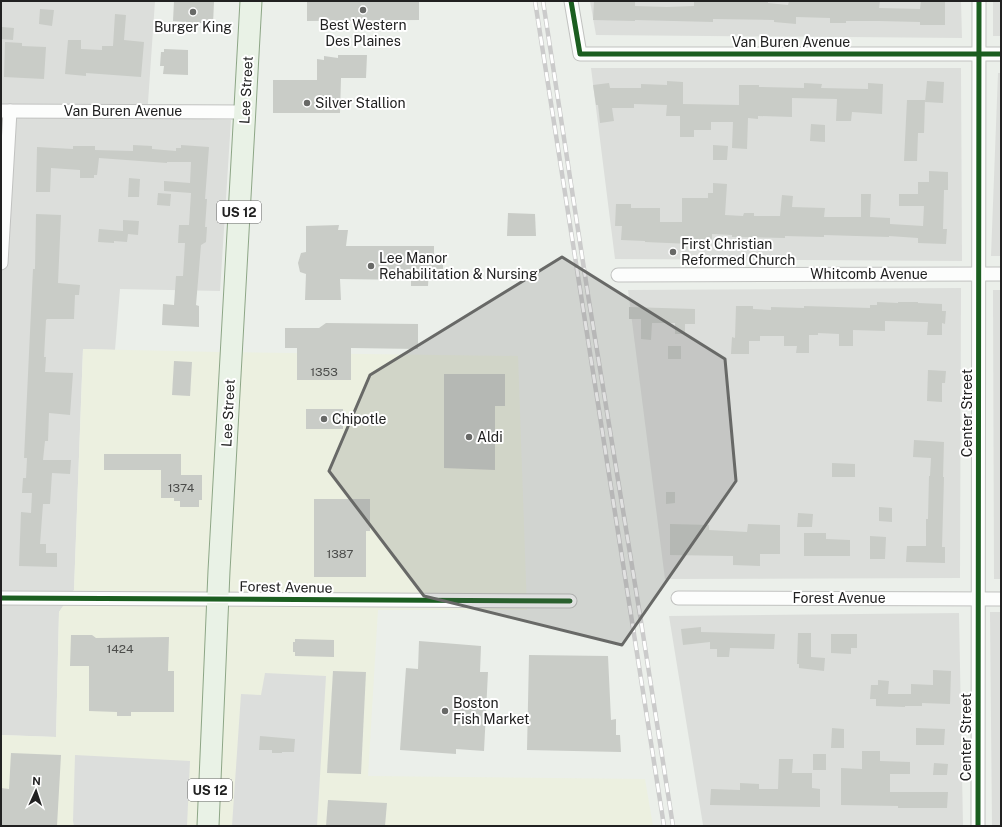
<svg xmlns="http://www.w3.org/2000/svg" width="1002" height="827" font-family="'Public Sans',sans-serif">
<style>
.residential{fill:#dcdedb}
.commercial{fill:#ecf0e0}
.parking{fill:#dcdedc}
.building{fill:#c9ccc7}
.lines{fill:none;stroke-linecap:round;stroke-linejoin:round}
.minor-casing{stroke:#c1c2c0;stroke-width:15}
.primary-casing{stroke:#8da686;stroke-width:23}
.minor{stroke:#fcfdfc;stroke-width:13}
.primary{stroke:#e9f2e6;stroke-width:21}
.rail-casing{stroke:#cbcbcb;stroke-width:4.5}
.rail{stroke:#fff;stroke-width:3;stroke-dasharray:9;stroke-linecap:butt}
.cycleway-casing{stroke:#fff;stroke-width:8}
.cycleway{stroke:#1b5e20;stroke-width:5}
.marked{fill:#686967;fill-opacity:0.2;stroke:#686967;stroke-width:3;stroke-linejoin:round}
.poi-dot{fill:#686967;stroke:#fff;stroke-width:1.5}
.labels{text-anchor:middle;stroke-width:4;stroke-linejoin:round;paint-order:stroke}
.number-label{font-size:12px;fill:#4b4c4a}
.shield{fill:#fff;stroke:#646464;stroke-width:1}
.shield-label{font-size:13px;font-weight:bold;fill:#212121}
.poi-label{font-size:14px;fill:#212121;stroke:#fff;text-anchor:start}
.street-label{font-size:14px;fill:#212121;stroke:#fff}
</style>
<rect width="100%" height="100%" fill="#ebefea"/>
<g class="residential">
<polygon points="1,1 155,1 147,117 231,120 220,291 120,289 115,350 83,349 74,590 59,612 56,737 1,735"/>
<polygon points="590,1 961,1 962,38 596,35"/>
<rect x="993" y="1" width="8" height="35"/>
<polygon points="591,68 961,68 962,261 615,259"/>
<polygon points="998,73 1001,73 1001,256 991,256"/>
<polygon points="961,288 960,578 665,579 628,290"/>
<polygon points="993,290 1001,290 1001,579 994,579"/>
<polygon points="990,612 1001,612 1001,826 992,826"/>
<polygon points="959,613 963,826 703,825 669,616"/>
</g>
<polygon class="commercial" points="83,349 220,352 518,356 527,610 378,610 368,776 645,779 653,826 1,826 1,735 56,737 59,612 74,590"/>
<g class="parking">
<polygon points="265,673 326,676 317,826 232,826 241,694 261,695"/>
<polygon points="75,755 190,761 187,826 74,826 73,821"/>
</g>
<g class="building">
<polygon points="174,1 214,2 213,24 173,21"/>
<polygon points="307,1 419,1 419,20 307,21"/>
<polygon points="594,1 635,1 635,6 667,7 694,6 694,1 768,1 768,3 788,5 789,1 880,1 879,8 920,9 921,1 945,1 945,25 920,25 920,22 879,21 846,21 846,23 830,23 830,18 796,17 796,24 774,22 774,20 713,19 713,22 635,20 635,21 593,20"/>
<polygon points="40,9 54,10 52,26 39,24"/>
<polygon points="115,14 126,15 124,40 144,42 141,77 86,73 86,76 65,74 68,40 81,40 81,49 102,50 102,46 113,46"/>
<polygon points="2,27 14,28 13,40 1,39"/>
<polygon points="5,42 22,43 22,46 46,47 44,79 4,77"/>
<polygon points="164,49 188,50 188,75 163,74 164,66 160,66 161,52 164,52"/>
<polygon points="338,55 367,55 366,78 341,78 340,113 273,113 273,80 317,80 317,59 324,60 324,56 338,58"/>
<polygon points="667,81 683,82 683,104 739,105 739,85 759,85 759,87 804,88 804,83 822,84 821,88 868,89 868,83 883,84 882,114 852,112 851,121 836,121 837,99 792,98 792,117 758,116 758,119 748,118 747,149 732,148 733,122 711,122 711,130 694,130 694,137 680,137 680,116 666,116 667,105 634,104 634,108 612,108 614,121 600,123 598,105 596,105 593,85 609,83 610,88 641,88 641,84 667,85"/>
<polygon points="927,81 944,82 943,103 925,102"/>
<polygon points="907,100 925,100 924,133 918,133 917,161 904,161"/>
<polygon points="811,124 825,125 825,142 810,141"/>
<polygon points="133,145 152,146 152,149 176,151 176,148 181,148 181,145 209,147 205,199 207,199 205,227 207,227 206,242 201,245 196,305 199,306 199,327 162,325 163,304 174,305 176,276 183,276 185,243 178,243 179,225 189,225 191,193 164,191 164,181 190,183 191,162 167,162 167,163 99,158 97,175 94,175 94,178 80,178 80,170 51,168 50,192 36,192 37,147 73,149 73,146 95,146 95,150 133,151"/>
<polygon points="713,145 728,146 727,160 713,160"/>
<polygon points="929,171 948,172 948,190 944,190 943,229 947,229 946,244 918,243 918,238 889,236 889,237 824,235 824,237 785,236 785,238 732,237 732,235 712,234 712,241 691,240 691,244 645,242 645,241 621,240 622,226 615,226 616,204 631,204 631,208 660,208 660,222 682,222 682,198 708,198 708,193 713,193 713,183 727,184 725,215 743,216 744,213 754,213 754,216 780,216 782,195 793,196 792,207 825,208 824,217 861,217 861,194 871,194 870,217 890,218 890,224 923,226 924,206 899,206 899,194 918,194 918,182 929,182"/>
<polygon points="129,178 140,179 139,197 128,197"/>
<polygon points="158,193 171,194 170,206 157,205"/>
<polygon points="508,213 535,214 536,236 507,236"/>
<polygon points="36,214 61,215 58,283 80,285 79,295 75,295 74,319 47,319 46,320 44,357 46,357 45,372 73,373 70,415 49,413 48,441 45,441 43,460 71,460 70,474 52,473 50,504 43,504 40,544 46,544 46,553 57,553 57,567 19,566 21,512 31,513 32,493 22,493 23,478 26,478 27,458 24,458 33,269 35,269"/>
<polygon points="123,220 139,221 138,235 128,234 127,242 114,241 114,243 98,242 99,229 123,231"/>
<polygon points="339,225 338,230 348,230 346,246 434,246 434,254 443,254 443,269 429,269 428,286 411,286 411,280 340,279 341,300 305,300 306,274 300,272 298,263 301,253 306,252 306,226"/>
<polygon points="877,302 898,303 898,302 918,302 918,303 942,304 942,311 946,311 945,324 942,323 942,335 927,335 928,322 885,321 885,331 853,330 853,346 839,346 839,334 818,333 818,335 809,335 809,353 796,353 797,346 784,346 784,336 760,336 760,341 749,341 749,354 731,354 732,337 735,338 736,306 753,306 753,309 771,310 771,307 804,308 804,306 870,308 870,305 877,305"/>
<polygon points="629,307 695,309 695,324 685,324 685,334 675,334 675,323 652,323 651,340 641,339 641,319 629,319"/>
<polygon points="326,323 418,324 418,349 351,348 351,380 297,380 297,348 285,348 285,328 319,328"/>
<rect x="668" y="346" width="13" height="13"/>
<polygon points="174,361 192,362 190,396 172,395"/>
<polygon points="928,370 946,371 945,383 942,383 942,402 927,401"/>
<polygon points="444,374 505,374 505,406 495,406 495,470 444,468"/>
<rect x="306" y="409" width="37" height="20"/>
<polygon points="914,440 944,442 943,477 944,477 942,547 945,547 945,563 906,562 907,546 926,546 926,519 928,519 929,476 930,476 931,458 913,457"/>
<polygon points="104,454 181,454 181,475 202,475 202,500 199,500 199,507 180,507 180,501 174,501 174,498 161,498 161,470 104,470"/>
<polygon points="832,463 855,464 855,477 832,477"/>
<polygon points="666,492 675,492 675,503 666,504"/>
<polygon points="314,499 370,499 370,531 366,531 366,577 314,577"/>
<polygon points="879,507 892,508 892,522 879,521"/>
<polygon points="798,513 813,514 812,527 797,527"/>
<polygon points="670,524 709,525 709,530 747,532 748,524 780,525 780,554 760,554 760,566 733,565 733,556 670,555"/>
<polygon points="804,533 826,533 826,539 850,540 850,556 804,556"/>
<polygon points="870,536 886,537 885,559 870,559"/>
<polygon points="701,627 701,632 775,634 774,649 730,648 729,657 717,657 717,649 710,649 710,642 683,645 681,629"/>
<polygon points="798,633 811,633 811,657 825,658 824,671 799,668 799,664 797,664"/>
<polygon points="831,634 857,634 857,648 851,648 851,654 831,653"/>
<polygon points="71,635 92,635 96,638 169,637 168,671 174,671 174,712 131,712 131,716 117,716 117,712 89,711 89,666 70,666"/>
<polygon points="295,639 334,640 334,657 295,656 295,652 293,652 293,642 295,642"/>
<polygon points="419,641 481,646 480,672 488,672 484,751 456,749 456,754 400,750 406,668 418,669"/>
<polygon points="529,655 608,656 611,720 616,719 616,735 620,735 621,752 527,750"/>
<polygon points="933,670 951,671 950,704 922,703 922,706 905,706 905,707 876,706 876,699 870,699 871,685 878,685 878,680 889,681 888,694 911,694 911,684 933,685"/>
<polygon points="333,671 366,672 361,774 327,773"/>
<polygon points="832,728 844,729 844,748 831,748"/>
<polygon points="916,728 945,729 944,745 916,745"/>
<polygon points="260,736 295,739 294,752 282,752 282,753 272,753 272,750 259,750"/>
<polygon points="862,751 880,751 880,761 910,762 910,774 890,774 890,792 948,792 947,808 898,808 898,806 841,805 841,768 862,769"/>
<polygon points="11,753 61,755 57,826 1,826 1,788 9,789"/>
<rect x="813" y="754" width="13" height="16"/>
<polygon points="779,759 793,759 792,773 812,773 812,788 820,789 820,807 710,805 711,789 740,790 740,783 759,784 759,789 778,789"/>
<polygon points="934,763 948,764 947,775 933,775"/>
<polygon points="328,800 387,803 385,826 326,826"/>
</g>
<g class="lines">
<g class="minor-casing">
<g id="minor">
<polyline points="571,1 580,54 1001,54"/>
<polyline points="1,111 244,112"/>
<polyline points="1,263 10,111"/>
<polyline points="618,275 1001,274"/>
<polyline points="1,598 570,601"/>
<polyline points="678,598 1001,599"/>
<polyline points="978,826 979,1"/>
</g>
</g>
<g class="primary-casing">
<polyline id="primary" points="208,826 219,571 251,1"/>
</g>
<use href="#minor" class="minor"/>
<use href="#primary" class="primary"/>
<g class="rail-casing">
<g id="rail">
<polyline points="535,1 664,826"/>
<polyline points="543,1 588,295 640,615 673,826"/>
</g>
</g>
<use href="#rail" class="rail"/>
<g class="cycleway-casing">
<g id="cycleway">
<polyline points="571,1 580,54 1001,54"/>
<polyline points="1,598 570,601"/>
<polyline points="978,826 979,1"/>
</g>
</g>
<use href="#cycleway" class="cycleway"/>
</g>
<path class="marked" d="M562,257l163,102 11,122 -114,164 -198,-49 -95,-125 41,-96z"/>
<g class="poi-dot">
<circle cx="363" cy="10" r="4"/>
<circle cx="193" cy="12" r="4"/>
<circle cx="307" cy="103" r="4"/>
<circle cx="673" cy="252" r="4"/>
<circle cx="371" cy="266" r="4"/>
<circle cx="324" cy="419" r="4"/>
<circle cx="469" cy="437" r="4"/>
<circle cx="445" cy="711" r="4"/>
</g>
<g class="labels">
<g class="number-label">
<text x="324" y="376">1353</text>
<text x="181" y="492">1374</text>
<text x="340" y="558">1387</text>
<text x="120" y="653">1424</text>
</g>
<g class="shield">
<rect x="217" y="201" width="44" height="22" rx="3"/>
<rect x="188" y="779" width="44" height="22" rx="3"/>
</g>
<g class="shield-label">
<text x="239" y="217">US 12</text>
<text x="210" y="795">US 12</text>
</g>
<g class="poi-label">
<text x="363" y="30" text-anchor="middle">Best Western<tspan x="363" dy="16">Des Plaines</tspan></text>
<text x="193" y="32" text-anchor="middle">Burger King</text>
<text x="315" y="108">Silver Stallion</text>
<text x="681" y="249">First Christian<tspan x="681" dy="16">Reformed Church</tspan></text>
<text x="379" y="263">Lee Manor<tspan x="379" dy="16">Rehabilitation &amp; Nursing</tspan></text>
<text x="332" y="424">Chipotle</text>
<text x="477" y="442">Aldi</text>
<text x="453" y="708">Boston<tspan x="453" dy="16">Fish Market</tspan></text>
</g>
<g class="street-label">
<text x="791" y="47">Van Buren Avenue</text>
<text transform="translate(246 90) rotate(-87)" y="5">Lee Street</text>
<text x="123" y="116">Van Buren Avenue</text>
<text x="869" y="279">Whitcomb Avenue</text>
<text transform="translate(228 413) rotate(-87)" y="5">Lee Street</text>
<text transform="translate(967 413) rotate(-90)" y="5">Center Street</text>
<text transform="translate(286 587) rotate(1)" y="5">Forest Avenue</text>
<text x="839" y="603">Forest Avenue</text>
<text transform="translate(966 737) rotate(-90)" y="5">Center Street</text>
</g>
</g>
<rect width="1002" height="827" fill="none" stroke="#212121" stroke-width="4"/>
<g transform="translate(36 791) rotate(3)" stroke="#ffffff" stroke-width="3" paint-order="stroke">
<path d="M0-3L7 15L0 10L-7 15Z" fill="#212121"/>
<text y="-6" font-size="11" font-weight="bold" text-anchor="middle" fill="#212121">N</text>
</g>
</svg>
